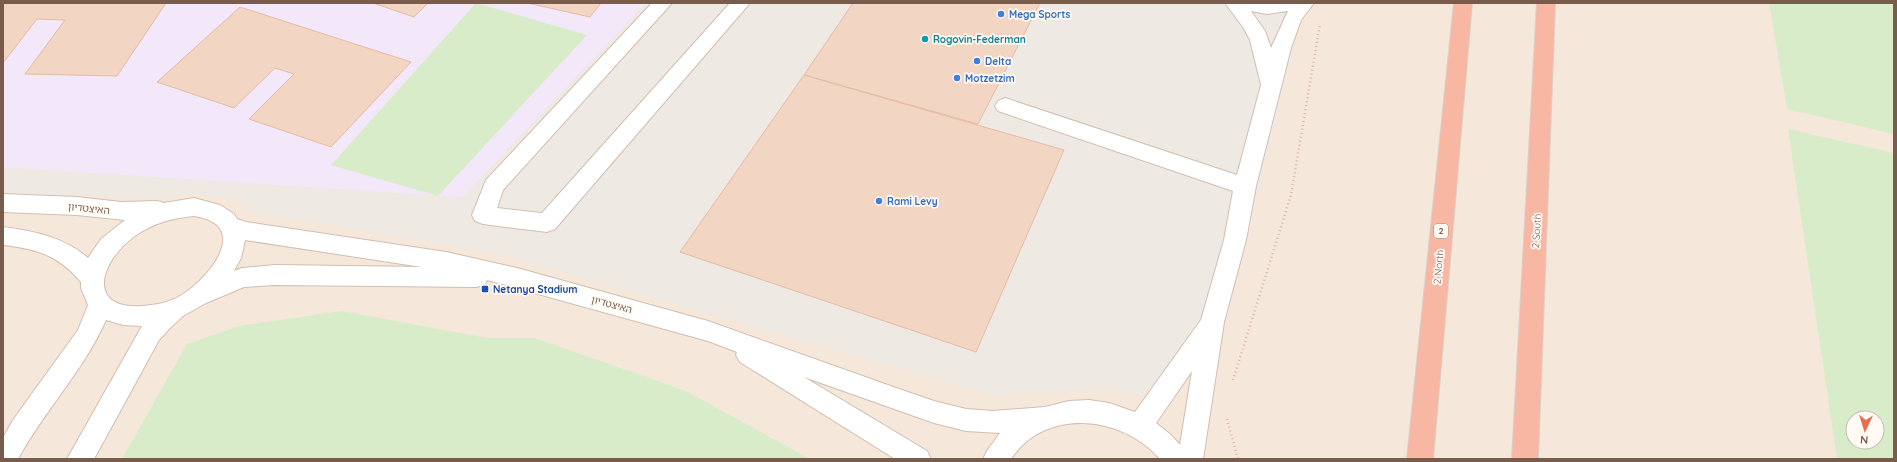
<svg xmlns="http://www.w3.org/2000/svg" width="1897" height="462" font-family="Quicksand,'Noto Sans Hebrew',sans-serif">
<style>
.residential{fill:#f5e8da;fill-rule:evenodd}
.industrial{fill:#efe9e4}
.education{fill:#f3e8fa}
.green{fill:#d8ecc9;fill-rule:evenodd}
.building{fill:#f3d5c3;stroke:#e6bba3}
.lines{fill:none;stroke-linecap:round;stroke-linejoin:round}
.minor-casing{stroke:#d1beb0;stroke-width:2}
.highway-casing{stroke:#dad1cd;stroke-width:2}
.path{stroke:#d9b8a5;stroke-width:2.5;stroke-dasharray:1 3;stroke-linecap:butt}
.minor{fill:#fff;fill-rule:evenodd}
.highway{fill:#f7b7a3;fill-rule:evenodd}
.shop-dot{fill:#3f7fe0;stroke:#fffaf3;stroke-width:1.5}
.culture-dot{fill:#0f9aa8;stroke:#fffaf3;stroke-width:1.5}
.transit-dot{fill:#1a4fb4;stroke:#fffaf3;stroke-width:1.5}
.labels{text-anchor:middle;stroke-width:3.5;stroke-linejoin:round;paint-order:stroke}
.shield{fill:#fffaf3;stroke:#a28b7f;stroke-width:1}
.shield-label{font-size:9px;font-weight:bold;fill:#7a5c4d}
.shop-label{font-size:10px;font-weight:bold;fill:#366cbe;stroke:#fffaf3;text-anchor:start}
.culture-label{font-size:10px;font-weight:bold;fill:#0d838f;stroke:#fffaf3;text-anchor:start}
.street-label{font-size:10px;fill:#7a5c4d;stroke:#fffaf3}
.transit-label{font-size:10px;font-weight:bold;fill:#164399;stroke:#fffaf3;text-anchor:start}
</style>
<rect width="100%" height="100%" fill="#fdf6ec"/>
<path class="residential" d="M3,3h1891v456h-1891zM1853,418h24v24h-24z"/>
<polygon class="industrial" points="3,3 1305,3 1226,321 1140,397 1111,388 994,395 505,255 252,211 246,204 230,197 187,194 158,198 3,193"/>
<polygon class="education" points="3,3 646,3 462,197 3,167"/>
<g class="green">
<polygon points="476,3 587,35 438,196 331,165"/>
<polygon points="1769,3 1894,3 1894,134 1787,109"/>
<path d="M1788,129l106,24v306h-57zM1853,418h24v24h-24z"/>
<polygon points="342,311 487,338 535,338 686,391 810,459 122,459 187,344 239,326"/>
</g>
<g class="building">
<polygon points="3,3 166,3 117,76 25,74 65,20 37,19 3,63"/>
<polygon points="373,3 428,3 414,17"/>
<polygon points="527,3 601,3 590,17"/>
<polygon points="853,3 1040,3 978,124 804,75"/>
<polygon points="240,7 411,62 331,147 249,119 294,74 275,68 234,108 157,82"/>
<polygon points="804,75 1064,150 976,352 680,252"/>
</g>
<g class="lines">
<g class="minor-casing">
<g id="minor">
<polygon points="652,3 672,3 503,190 497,208 542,213 730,3 750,3 555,229 547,232 483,224 475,221 472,215 486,180"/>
<path d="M1225,3h89l-13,17 -10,28 -35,138 -10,54 -22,82 -21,137h-43c-38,-44 -115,-52 -149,0h-28l4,-8 13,-18 -34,-2 -32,-8 -130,-46 123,74 4,8h-36l-155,-97 -4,-7 1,-3 -29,-11 -221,-61 -2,4 -8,3 -202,-2 -31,2 -38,16 -23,13 -14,13 -10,11 -65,119h-27l75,-133 -19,-1 -17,-5c-22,50 -62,91 -88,139h-15v-21l10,-18 65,-90 10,-25 -7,-17v-6c-23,-27 -44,-33 -78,-37v-18c31,4 61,10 85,31l13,-19 24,-19 -48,-5 -74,-3v-18l74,3 44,5 36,-1 7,2 30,-5 26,7 14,9 3,5 9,3 200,30 71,16 191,53 191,68 35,12 32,8 27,2 52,-4 24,-6 20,-1 20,3 26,9 66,-92 23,-80 9,-49 -235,-80 -3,-5 3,-5 7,-3 232,77 24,-90 -11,-45 -7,-13zM1251,11l16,3 21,-3 -17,37 -6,-17zM194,216c59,9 15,63 -14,80 -9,5 -19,8 -29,9 -64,10 -56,-40 -16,-69 18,-13 37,-18 59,-20zM245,240l177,27 -147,-2 -33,3 -8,3 7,-13zM1192,371l-12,74 -9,-10 -15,-12z"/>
</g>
</g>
<g class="highway-casing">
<g id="highway">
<polygon points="1454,3 1472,3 1433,459 1407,459"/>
<polygon points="1537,3 1555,3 1538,459 1512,459"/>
</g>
</g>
<g class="path">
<polyline points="1233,380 1291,195 1320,24"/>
<polyline points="1227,419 1238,459"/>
</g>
<use href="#minor" class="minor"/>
<use href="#highway" class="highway"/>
</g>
<g class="shop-dot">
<circle cx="1001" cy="14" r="4"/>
<circle cx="977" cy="61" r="4"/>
<circle cx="957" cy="78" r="4"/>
<circle cx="879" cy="201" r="4"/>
</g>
<circle class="culture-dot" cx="925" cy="39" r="4"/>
<rect class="transit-dot" x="481" y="285" width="8" height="8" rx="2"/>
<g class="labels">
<rect class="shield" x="1434" y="224" width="14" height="14" rx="3"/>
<g class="shield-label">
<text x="1441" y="234">2</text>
</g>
<g class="shop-label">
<text x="1009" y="18">Mega Sports</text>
<text x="985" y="65">Delta</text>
<text x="965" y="82">Motzetzim</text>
<text x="887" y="205">Rami Levy</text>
</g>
<g class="culture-label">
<text x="933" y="43">Rogovin-Federman</text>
</g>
<g class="street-label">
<text transform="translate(89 208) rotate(6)" y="4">האיצטדיון</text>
<text transform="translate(1536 231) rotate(-87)" y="4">2 South</text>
<text transform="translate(1438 267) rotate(-85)" y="4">2 North</text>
<text transform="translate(612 304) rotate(15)" y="4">האיצטדיון</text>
</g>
<g class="transit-label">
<text x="493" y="293">Netanya Stadium</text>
</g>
</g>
<rect width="1897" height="462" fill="none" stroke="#7a5c4d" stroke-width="8"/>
<g transform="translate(1865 430) rotate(184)"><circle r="19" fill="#fffaf3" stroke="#cabbb1"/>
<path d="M0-3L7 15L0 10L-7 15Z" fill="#e76f51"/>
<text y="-6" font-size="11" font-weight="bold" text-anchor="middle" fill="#7a5c4d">N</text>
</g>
</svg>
